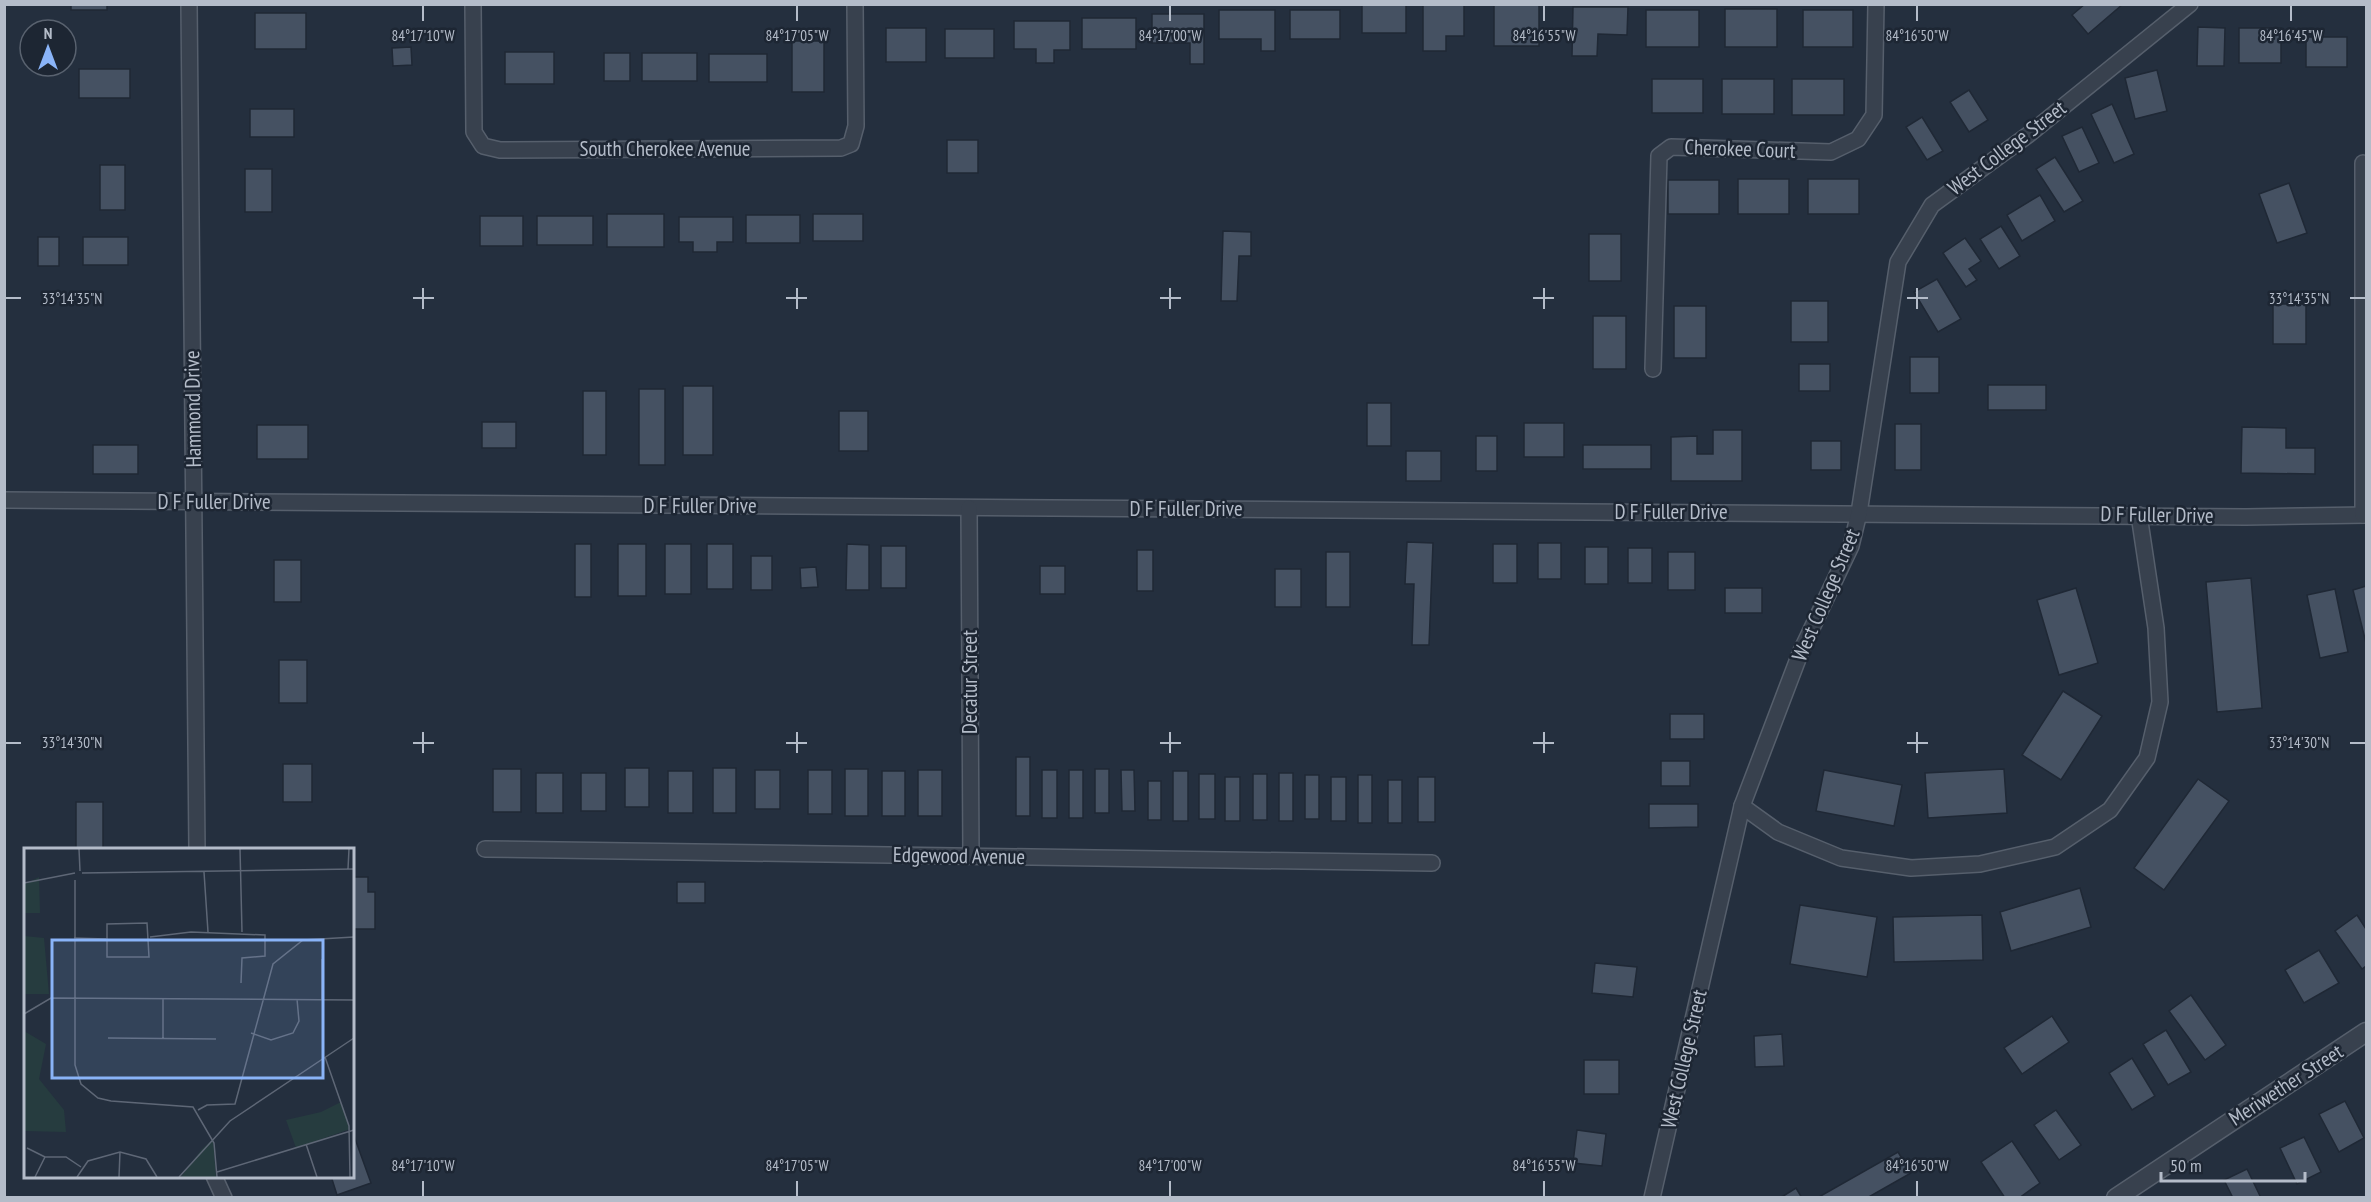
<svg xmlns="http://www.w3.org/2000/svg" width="2371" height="1202" font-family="'PT Sans Narrow',sans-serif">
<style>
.building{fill:#455162;stroke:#1f2835;stroke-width:1.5}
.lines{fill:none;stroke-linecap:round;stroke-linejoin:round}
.minor-casing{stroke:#565f6c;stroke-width:18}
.tertiary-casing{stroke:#565f6c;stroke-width:21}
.minor{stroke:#38414e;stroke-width:15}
.tertiary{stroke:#38414e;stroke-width:18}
.ticks{fill:none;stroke:#b4bcc9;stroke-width:2}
.labels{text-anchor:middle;stroke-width:5;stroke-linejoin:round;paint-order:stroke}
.street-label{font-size:21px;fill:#b4bcc9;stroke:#1d2633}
.inset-road{fill:none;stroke:#5e6776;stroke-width:1.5}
.view{fill:#8ab4f8;fill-opacity:0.15;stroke:#8ab4f8;stroke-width:3}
.inset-edge{fill:none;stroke:#b4bcc9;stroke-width:3}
.ticks-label{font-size:15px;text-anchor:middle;fill:#b4bcc9;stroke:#1d2633;stroke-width:5;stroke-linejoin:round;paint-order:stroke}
</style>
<rect width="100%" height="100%" fill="#242f3e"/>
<g class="building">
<rect x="71" y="4" width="36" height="6"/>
<rect x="1362" y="4" width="44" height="29"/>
<polygon points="1423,4 1464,4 1464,36 1446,36 1446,51 1423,51"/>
<polygon points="2085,4 2123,4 2088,34 2072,15"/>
<rect x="1494" y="5" width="45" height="41"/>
<polygon points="1573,7 1628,7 1627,35 1598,34 1597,56 1572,56"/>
<rect x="1725" y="9" width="52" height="38"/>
<polygon points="1219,10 1275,10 1275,51 1261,51 1261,39 1219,39"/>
<rect x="1290" y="10" width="50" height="29"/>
<rect x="1646" y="10" width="53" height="37"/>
<rect x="1803" y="10" width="50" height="37"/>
<rect x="255" y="13" width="51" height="36"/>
<polygon points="1152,14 1204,14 1204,64 1190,64 1190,43 1152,43"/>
<rect x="1082" y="18" width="54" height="31"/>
<polygon points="1014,21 1070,21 1070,50 1054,50 1054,63 1036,63 1036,49 1014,49"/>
<polygon points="2198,27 2225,28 2224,66 2197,66"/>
<rect x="886" y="28" width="40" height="34"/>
<rect x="2239" y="28" width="42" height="35"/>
<rect x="945" y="29" width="49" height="29"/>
<rect x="2306" y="37" width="41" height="30"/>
<rect x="792" y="41" width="32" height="51"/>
<polygon points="411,47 412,65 393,66 392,48"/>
<rect x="505" y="52" width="49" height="32"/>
<rect x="604" y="53" width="26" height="28"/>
<rect x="642" y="53" width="55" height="28"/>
<rect x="709" y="54" width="58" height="28"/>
<rect x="79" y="69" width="51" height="29"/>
<polygon points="2157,70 2167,111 2135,119 2125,78"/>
<rect x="1652" y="79" width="51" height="34"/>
<rect x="1722" y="79" width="52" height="35"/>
<rect x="1792" y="79" width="52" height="36"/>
<polygon points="1969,90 1988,120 1969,132 1950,102"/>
<polygon points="2112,104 2134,154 2114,163 2091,114"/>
<rect x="250" y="109" width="44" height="28"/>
<polygon points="1922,117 1943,151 1927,160 1906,127"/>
<polygon points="2082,127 2099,163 2079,172 2062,136"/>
<rect x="947" y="140" width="31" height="33"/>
<polygon points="2055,157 2083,201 2064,212 2036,169"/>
<rect x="100" y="165" width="25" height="45"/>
<rect x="245" y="169" width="27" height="43"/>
<rect x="1738" y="179" width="51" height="35"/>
<rect x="1808" y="179" width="51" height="35"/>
<rect x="1668" y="180" width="51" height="34"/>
<polygon points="2289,183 2307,233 2277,243 2259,194"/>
<polygon points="2040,195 2055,221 2022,241 2007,215"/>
<rect x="607" y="214" width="57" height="33"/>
<rect x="813" y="214" width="50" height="27"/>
<rect x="746" y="215" width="54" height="28"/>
<rect x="480" y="216" width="43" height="30"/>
<rect x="537" y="216" width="56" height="29"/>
<polygon points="679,217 733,217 733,242 717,242 717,252 693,252 693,242 679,242"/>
<polygon points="2001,226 2020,256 1999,269 1980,239"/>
<polygon points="1223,231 1251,232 1251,256 1239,256 1237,301 1221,301"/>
<rect x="1589" y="234" width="32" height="47"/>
<rect x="38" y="237" width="21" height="29"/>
<rect x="83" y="237" width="45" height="28"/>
<polygon points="1965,238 1981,261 1969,269 1977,280 1966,287 1943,253"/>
<polygon points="1937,279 1961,319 1938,332 1914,292"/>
<rect x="1791" y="301" width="37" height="41"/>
<rect x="2273" y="304" width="33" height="40"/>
<rect x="1674" y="306" width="32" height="52"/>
<rect x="1593" y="316" width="33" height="53"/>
<rect x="1910" y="357" width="29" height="36"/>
<rect x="1799" y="364" width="31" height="27"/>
<rect x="1988" y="385" width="58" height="25"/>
<rect x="683" y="386" width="30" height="69"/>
<rect x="639" y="389" width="26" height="76"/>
<rect x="583" y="391" width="23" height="64"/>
<rect x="1367" y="403" width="24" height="43"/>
<rect x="839" y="411" width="29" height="40"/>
<rect x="482" y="422" width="34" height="26"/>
<rect x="1524" y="423" width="40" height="34"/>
<rect x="1895" y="424" width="26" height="46"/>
<rect x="257" y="425" width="51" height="34"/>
<polygon points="2242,427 2286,428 2286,448 2315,448 2315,474 2241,473"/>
<polygon points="1713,430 1742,430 1742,481 1671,481 1671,437 1697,436 1697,454 1713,454"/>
<rect x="1476" y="436" width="21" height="35"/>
<rect x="1811" y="441" width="30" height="29"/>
<rect x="93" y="445" width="45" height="29"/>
<rect x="1583" y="445" width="68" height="24"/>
<rect x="1406" y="451" width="35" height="30"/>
<polygon points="1407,542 1433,543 1429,645 1412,645 1414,584 1405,584"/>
<rect x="1538" y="543" width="23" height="36"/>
<rect x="575" y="544" width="16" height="53"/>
<rect x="618" y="544" width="28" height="52"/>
<rect x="665" y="544" width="26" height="50"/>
<rect x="707" y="544" width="26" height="45"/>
<polygon points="847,544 869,545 869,590 846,590"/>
<rect x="1493" y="544" width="24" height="39"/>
<rect x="881" y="546" width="25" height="42"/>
<rect x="1585" y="547" width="23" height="37"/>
<rect x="1628" y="548" width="24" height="35"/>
<rect x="1137" y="550" width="16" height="41"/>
<rect x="1326" y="552" width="24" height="55"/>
<rect x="1668" y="552" width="27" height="38"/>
<rect x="751" y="556" width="21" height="34"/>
<rect x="274" y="560" width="27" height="42"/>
<rect x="1040" y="566" width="25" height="28"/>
<polygon points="816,567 818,587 801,588 800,568"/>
<rect x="1275" y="569" width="26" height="38"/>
<polygon points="2251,578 2262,708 2217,712 2206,582"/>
<polygon points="2366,586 2366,643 2353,590"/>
<rect x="1725" y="588" width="37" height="25"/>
<polygon points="2076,588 2098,663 2059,675 2037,600"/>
<polygon points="2335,589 2348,652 2320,658 2307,595"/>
<rect x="279" y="660" width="28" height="43"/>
<polygon points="2063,691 2102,716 2061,780 2022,755"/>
<rect x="1670" y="714" width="34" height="25"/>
<rect x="1016" y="757" width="14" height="59"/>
<rect x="1661" y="761" width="29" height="25"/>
<rect x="283" y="764" width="29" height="38"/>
<rect x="625" y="768" width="24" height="39"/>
<rect x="713" y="768" width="23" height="45"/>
<rect x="493" y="769" width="28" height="43"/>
<rect x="845" y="769" width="23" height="47"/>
<rect x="1095" y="769" width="14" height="44"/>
<polygon points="2004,769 2007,813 1928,818 1925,773"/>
<rect x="755" y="770" width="25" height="39"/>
<rect x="808" y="770" width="24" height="44"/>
<rect x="918" y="770" width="24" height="46"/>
<rect x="1042" y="770" width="15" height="48"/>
<rect x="1069" y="770" width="14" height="48"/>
<polygon points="1121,770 1134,770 1135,811 1122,811"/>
<polygon points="1824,770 1902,785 1894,826 1816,811"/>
<rect x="668" y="771" width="25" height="42"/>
<rect x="882" y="771" width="23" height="45"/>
<rect x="1173" y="771" width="15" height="50"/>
<rect x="536" y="773" width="27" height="40"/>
<rect x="581" y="773" width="25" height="38"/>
<rect x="1279" y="773" width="14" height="48"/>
<rect x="1199" y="774" width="16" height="45"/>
<rect x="1253" y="774" width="14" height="46"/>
<rect x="1305" y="775" width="14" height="44"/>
<rect x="1358" y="775" width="14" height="48"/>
<rect x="1225" y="777" width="15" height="44"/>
<rect x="1331" y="777" width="15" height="44"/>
<rect x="1418" y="777" width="17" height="45"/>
<polygon points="2198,779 2229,801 2164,890 2134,868"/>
<rect x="1388" y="780" width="14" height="43"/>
<rect x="1148" y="781" width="13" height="39"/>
<rect x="76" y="802" width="27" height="48"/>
<polygon points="1649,804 1698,804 1698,827 1649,828"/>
<polygon points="352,877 368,877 368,892 375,892 375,929 352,929"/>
<rect x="677" y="882" width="28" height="21"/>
<polygon points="2080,888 2091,927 2011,951 2000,912"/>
<polygon points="1800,905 1877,917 1867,977 1790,964"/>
<polygon points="1982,915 1983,960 1894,962 1893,917"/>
<polygon points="2357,915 2366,929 2366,966 2362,969 2335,931"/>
<polygon points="2319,950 2339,983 2304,1003 2285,970"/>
<polygon points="1595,963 1637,967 1633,997 1592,993"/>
<polygon points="2191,995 2226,1045 2205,1060 2169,1011"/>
<polygon points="2052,1016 2069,1042 2022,1074 2004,1048"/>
<polygon points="2166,1030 2191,1072 2168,1085 2143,1044"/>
<polygon points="1782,1034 1784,1066 1755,1067 1754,1036"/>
<polygon points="2132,1058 2155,1096 2132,1110 2109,1073"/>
<rect x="1584" y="1060" width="35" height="34"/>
<polygon points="2345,1101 2364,1138 2339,1152 2319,1114"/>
<polygon points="2056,1110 2081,1145 2059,1160 2034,1125"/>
<polygon points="1577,1130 1606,1134 1602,1166 1573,1163"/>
<polygon points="353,1133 371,1183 337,1195 331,1176 352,1176"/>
<polygon points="2304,1137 2321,1172 2297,1184 2280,1148"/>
<polygon points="2012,1141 2040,1183 2019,1198 2005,1198 1981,1162"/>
<polygon points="1898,1152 1911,1173 1867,1198 1817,1198"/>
<polygon points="2247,1169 2261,1198 2233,1198 2224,1180"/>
<polygon points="1796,1188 1802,1198 1780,1198"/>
</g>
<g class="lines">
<g class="minor-casing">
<g id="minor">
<polyline points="189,4 197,850"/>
<polyline points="473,4 474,132 483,146 500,150 841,148 851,144 856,126 855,4"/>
<polyline points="1653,369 1659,156 1671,147 1831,152 1858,139 1874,115 1876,4"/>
<polyline points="4,500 2246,517 2366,515"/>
<polyline points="969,508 971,856"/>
<polyline points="2363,515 2363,163"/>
<polyline points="1742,806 1778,832 1841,858 1911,868 1980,864 2055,847 2110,810 2147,758 2160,702 2156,628 2139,515"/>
<polyline points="485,849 1432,863"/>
<polyline points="214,1176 224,1198"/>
<polyline points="1652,1198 1742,806 1801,651 1851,546 1859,513 1898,262 1932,205 2028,135 2190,4"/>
</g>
</g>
<g class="tertiary-casing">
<polyline id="tertiary" points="2116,1198 2366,1032"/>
</g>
<use href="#minor" class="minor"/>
<use href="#tertiary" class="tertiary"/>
</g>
<path class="ticks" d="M423,6v15M797,6v15M1170,6v15M1544,6v15M1917,6v15M2291,6v15M423,288v21M797,288v21M1170,288v21M1544,288v21M1917,288v21M6,298h15M413,298h21M786,298h21M1160,298h21M1533,298h21M1907,298h21M2350,298h15M423,732v21M797,732v21M1170,732v21M1544,732v21M1917,732v21M6,743h15M413,743h21M786,743h21M1160,743h21M1533,743h21M1907,743h21M2350,743h15M423,1181v15M797,1181v15M1170,1181v15M1544,1181v15M1917,1181v15"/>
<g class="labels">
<g class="street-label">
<text transform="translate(2007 148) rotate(-37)" y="7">West College Street</text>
<text x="665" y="156">South Cherokee Avenue</text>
<text transform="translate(1740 149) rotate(2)" y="7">Cherokee Court</text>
<text transform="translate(193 409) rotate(-91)" y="7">Hammond Drive</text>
<text x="214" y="509">D F Fuller Drive</text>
<text x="700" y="513">D F Fuller Drive</text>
<text x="1186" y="516">D F Fuller Drive</text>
<text x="1671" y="519">D F Fuller Drive</text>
<text transform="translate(2157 515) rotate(1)" y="7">D F Fuller Drive</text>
<text transform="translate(1826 595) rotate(-67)" y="7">West College Street</text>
<text transform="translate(970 682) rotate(-90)" y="7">Decatur Street</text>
<text transform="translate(959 856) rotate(1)" y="7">Edgewood Avenue</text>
<text transform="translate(1684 1059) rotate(-77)" y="7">West College Street</text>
<text transform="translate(2286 1085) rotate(-33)" y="7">Meriwether Street</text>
</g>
</g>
<g transform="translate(24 848)">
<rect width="330" height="330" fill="#242f3e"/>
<path d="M15,29l1,36h-16v-28zM0,88l20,2 5,56h-25zM0,183l22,13 -7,35 25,31 2,22 -42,-1zM317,254l9,27 -54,19 -10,-28 35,-8zM189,291l3,38h-35l20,-27z" fill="#263c3f"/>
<path class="inset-road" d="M55,1l1,22M216,1l2,83M324,21l1,-20M180,24l4,60M58,25l272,-4M51,32v185l6,19 17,14 13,3 82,6 21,36 3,34M0,35l51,-10M123,75l2,34h-42v-33zM126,89l41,-5 74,3v21l-23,2 -1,25M50,90l32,1M139,151v39M298,151v-40M0,166l27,-16 303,2M227,185l20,7 22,-7 6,-12 -2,-22M84,190l108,1M301,209l24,69 1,51M174,262l9,-5 28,-1 38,-140 30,-24 51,-3M282,296l11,33M3,300l18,9M193,324l137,-42M11,329l10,-20h21l15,10M53,329l11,-16 32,-9 26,7 11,18M95,329l1,-25M155,329l51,-56 124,-83"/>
<path class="view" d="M28,92h271v138h-271z"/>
<rect width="330" height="330" class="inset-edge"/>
</g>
<g class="ticks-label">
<text x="423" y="41">84°17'10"W</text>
<text x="797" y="41">84°17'05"W</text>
<text x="1170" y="41">84°17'00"W</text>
<text x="1544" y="41">84°16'55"W</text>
<text x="1917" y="41">84°16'50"W</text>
<text x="2291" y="41">84°16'45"W</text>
<text x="72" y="304">33°14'35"N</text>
<text x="2299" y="304">33°14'35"N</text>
<text x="72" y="748">33°14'30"N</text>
<text x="2299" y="748">33°14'30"N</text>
<text x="423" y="1171">84°17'10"W</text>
<text x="797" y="1171">84°17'05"W</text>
<text x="1170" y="1171">84°17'00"W</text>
<text x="1544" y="1171">84°16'55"W</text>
<text x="1917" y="1171">84°16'50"W</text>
</g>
<rect width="2371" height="1202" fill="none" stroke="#b4bcc9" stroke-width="12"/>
<g transform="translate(48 48)"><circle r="28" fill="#1d2633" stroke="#59626f" stroke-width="1.5"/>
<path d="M0-4.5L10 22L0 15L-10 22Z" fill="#8ab4f8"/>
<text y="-9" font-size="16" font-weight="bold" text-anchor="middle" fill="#b4bcc9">N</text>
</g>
<path d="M2161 1172v9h144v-9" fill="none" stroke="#b4bcc9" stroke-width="3"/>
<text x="2170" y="1172" font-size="18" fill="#b4bcc9" stroke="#1d2633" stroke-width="4.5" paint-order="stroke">50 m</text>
</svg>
